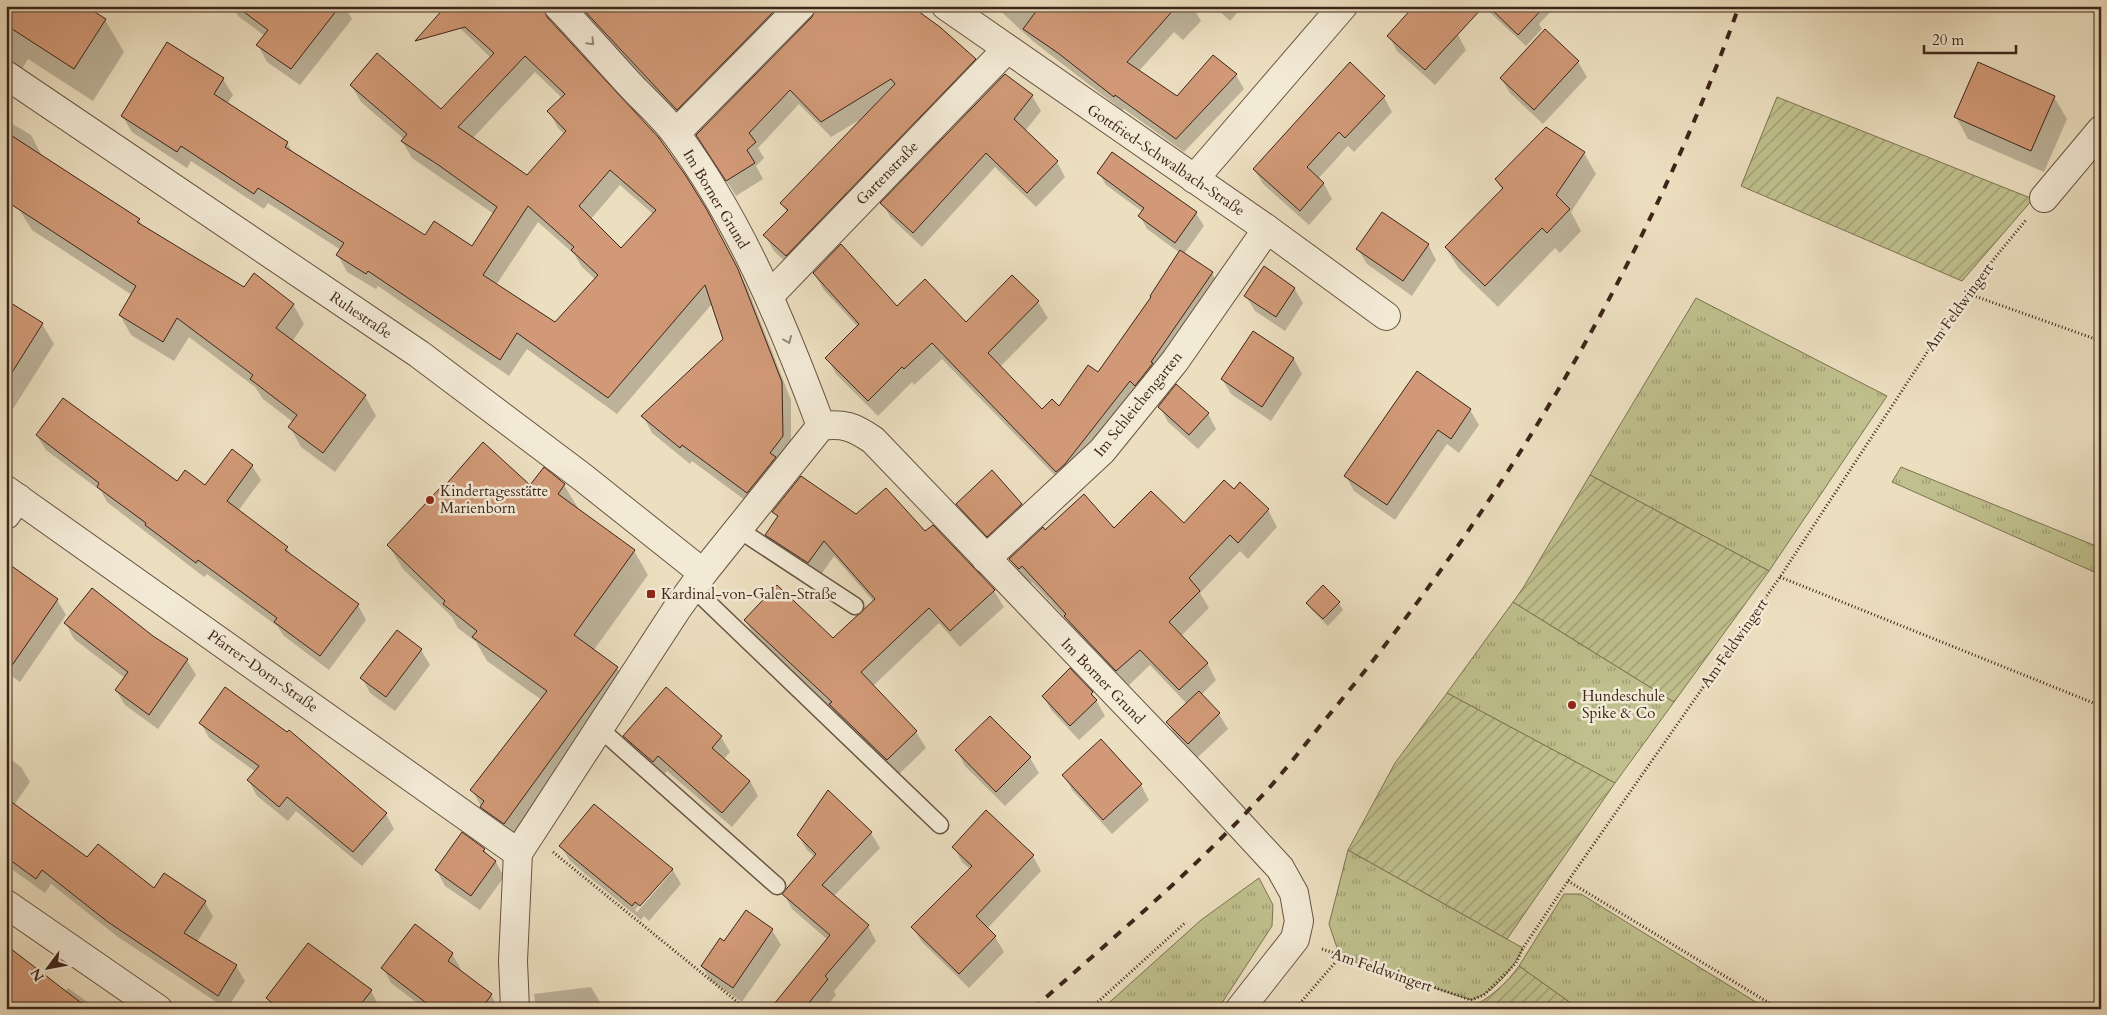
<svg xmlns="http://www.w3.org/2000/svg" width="2107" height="1015" font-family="Cardo,serif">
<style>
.grass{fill:url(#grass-tufts);stroke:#7e7253}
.garden{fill:url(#garden-furrows);stroke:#7e7253}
.shadow{fill:#0003;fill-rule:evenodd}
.building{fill:#d19977;stroke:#3d2519;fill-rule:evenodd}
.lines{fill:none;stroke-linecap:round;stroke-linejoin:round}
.service-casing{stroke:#695443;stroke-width:19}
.minor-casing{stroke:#695443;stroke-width:30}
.tertiary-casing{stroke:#695443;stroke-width:30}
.path{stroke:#3d2519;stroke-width:3;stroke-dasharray:1 2.5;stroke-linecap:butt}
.service{stroke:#f3ead6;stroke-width:16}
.minor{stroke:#f3ead6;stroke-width:28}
.tertiary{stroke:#f3ead6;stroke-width:28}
.rail{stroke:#3d2519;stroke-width:4;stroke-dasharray:9 9;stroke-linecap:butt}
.oneway{stroke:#988878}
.poi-dot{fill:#8f2418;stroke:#f3ead6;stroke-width:2}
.labels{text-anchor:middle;stroke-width:5;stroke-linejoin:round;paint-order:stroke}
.street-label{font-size:15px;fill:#3d2519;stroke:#f3ead6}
.poi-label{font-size:15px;fill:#3d2519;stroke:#f3ead6;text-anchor:start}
</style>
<defs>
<pattern id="grass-tufts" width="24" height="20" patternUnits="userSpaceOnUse" patternTransform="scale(1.25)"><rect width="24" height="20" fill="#bfc08d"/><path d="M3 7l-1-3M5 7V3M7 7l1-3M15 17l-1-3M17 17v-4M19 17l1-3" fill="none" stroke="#9c9c72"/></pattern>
<pattern id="garden-furrows" width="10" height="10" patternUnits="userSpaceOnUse" patternTransform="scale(1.25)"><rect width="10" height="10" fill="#bfc08d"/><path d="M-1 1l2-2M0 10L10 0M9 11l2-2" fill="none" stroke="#9c9c72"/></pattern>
</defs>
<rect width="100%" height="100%" fill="#ecdfc0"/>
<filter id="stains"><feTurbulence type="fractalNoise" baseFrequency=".004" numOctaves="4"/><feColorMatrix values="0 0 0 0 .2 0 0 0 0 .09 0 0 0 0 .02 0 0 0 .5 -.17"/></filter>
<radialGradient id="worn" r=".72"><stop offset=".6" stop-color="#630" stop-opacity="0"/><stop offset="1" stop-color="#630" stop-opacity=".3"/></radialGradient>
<g class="grass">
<polygon points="1696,298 1887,396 1769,571 1590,475"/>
<polygon points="1901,467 2101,548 2101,575 1892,482"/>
<polygon points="1513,602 1674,702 1615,783 1447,693"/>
<path d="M1348,850l175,98c-11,22 -28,44 -52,52l-131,-43 -11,-33z"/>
<polygon points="1259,878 1273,905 1272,926 1218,1009 1102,1009 1201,920"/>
<polygon points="1564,894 1581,894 1767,1009 1579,1009 1519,966"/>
</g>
<g class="garden">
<polygon points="1777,97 2033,199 1962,281 1741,186"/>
<polygon points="1590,475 1769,571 1674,702 1513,602 1523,588"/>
<polygon points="1447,693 1615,783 1507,939 1348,850 1395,763"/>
<path d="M1519,966l60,43h-96l-6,-5c18,-10 30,-22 42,-38z"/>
</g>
<g class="shadow">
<polygon points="6,6 105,20 124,52 93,101 28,59 22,69 6,59"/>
<polygon points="233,6 344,6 352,19 300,85 267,62 258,45 265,36 238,16"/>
<path d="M437,6h87l192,222 31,59 44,113v54l-34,55 -65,-48 -2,3 -38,-31 -9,-17 81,-77 -12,-35 -95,110 -90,-65 -18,27 -131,-90 -2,3 -29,-17 -9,-17 3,-5 -73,-47 -4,6 -73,-48 -4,7 -55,-36 -10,-16 101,-37 10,16 -6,9 60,39 6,10 132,83 47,12 22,-34 -82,-56 -10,-17 2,-2 -43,-37 -10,-17 90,25 50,-52zM535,72l27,26 -13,13 9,17 6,6 -37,43 -55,-38zM620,185l33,29 -31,36 -31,-31zM538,222l36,32 8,13 13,12 -40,45 -59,-39z"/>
<polygon points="575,6 813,6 686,125"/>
<polygon points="814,6 884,6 975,60 984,75 795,271 774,251 765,235 787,212 781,203 861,119 831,137 799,104 758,148 764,158 756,166 763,179 736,196 697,135 813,18 817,8"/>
<polygon points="995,6 1192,6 1201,21 1183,40 1174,32 1139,71 1178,98 1236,75 1244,89 1184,152 1124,109 1122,110 1034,42"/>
<polygon points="1214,6 1243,6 1230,21"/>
<polygon points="1426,6 1458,35 1466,50 1435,85 1397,51 1389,36"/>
<polygon points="1483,6 1556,6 1539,24 1542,29 1526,46"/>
<polygon points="1578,62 1587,77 1543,124 1510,93 1501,78"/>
<polygon points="1005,76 1032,96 1041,111 1025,131 1057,162 1065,177 1036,207 995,167 922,247 891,218 882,203"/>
<polygon points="1384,97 1392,112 1354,152 1348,146 1318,179 1324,184 1332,199 1309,225 1263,184 1254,169"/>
<polygon points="2054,97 2067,119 2044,172 1968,139 1956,117"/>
<polygon points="6,120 31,135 42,156 139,220 143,227 244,288 293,304 304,324 292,342 365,396 376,416 335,472 301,447 290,427 293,422 263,399 255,387 189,337 174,361 131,335 120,315 132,295 32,230 6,189"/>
<polygon points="1584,153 1596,174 1571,212 1581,231 1560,253 1555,248 1498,307 1459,269 1446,248 1502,190 1496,180"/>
<polygon points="1113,154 1196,213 1204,226 1184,254 1212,273 1221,289 1067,488 942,359 914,385 912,382 878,416 836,374 827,358 858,327 824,290 814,273 897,307 966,323 1012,277 1038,302 1048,318 1000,367 1042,411 1059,408 1098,374 1152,298 1180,253 1147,229 1140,216 1143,212 1106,185 1099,173"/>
<polygon points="1428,244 1436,260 1412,296 1367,264 1358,249"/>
<polygon points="1294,288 1303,303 1285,331 1255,311 1246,296"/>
<polygon points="6,302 42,324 54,344 6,420"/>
<polygon points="1253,332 1294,359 1302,374 1271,421 1231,394 1222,379"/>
<polygon points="1160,407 1208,414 1216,429 1198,449 1168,422"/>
<polygon points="1470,410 1479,425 1459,453 1447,444 1395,520 1354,491 1346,476"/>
<polygon points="37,436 177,483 205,487 252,466 261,480 238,511 287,548 291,555 358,605 366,620 329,670 284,636 277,626 207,574 204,577 107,502 101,491 46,450"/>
<polygon points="564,485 578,508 577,510 634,551 648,575 593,651 617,668 631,692 518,847 495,831 472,790 542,700 487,661 476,642 458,628 452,617 403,569 389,546"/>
<polygon points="1234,491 1268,510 1277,527 1248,559 1240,551 1200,593 1209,608 1181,636 1207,663 1216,680 1201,695 1219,714 1228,729 1197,758 1176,737 1168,722 1187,704 1150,665 1127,687 1075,633 1068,621 1032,582 1029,585 1020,576 1010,559 1045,532 1114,530 1184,525"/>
<polygon points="957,504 1021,505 1030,520 996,551 966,519"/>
<polygon points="774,512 856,516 925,533 933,527 994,591 1004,607 960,647 939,623 873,686 916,732 926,748 897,776 840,721 833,710 755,637 746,621 833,640 874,602 834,556 818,579 776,551 767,535 778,519"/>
<polygon points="1323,587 1339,603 1343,610 1328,626 1312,610 1308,603"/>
<polygon points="57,600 66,615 20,682 6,672"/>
<polygon points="66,624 152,637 187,660 196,675 158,729 125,705 116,690 125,678 74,639"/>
<polygon points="397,631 421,650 430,665 395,711 370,693 362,678"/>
<polygon points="1070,670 1092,693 1105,716 1079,740 1052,711 1043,696"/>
<polygon points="666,689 721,737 730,752 724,759 750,781 758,796 732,827 667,771 662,776 633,751 625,736"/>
<polygon points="990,718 1030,758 1039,773 1005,806 965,766 957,751"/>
<polygon points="201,723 386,814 394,829 362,866 296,811 288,821 257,796 249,781 256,772 209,738"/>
<polygon points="6,756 21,767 30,782 14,805 87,859 154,890 205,902 213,917 197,942 236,966 245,981 227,1009 118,937 51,884 45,893 6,865"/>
<polygon points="1064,775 1141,785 1149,800 1112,834 1072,790"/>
<polygon points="871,833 880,848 833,897 868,926 876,941 834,991 836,995 825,1009 771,1009 827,939 792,909 784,894 815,857 807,850 798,835"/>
<path d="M561,846l111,23 9,15 -32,37 -5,-5 -3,4 -71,-59zM668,872h4l-35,40 -2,-2z"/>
<polygon points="954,847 1033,856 1041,871 987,929 995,937 1004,952 969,988 922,942 913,928 970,869 962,862"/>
<polygon points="484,849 488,856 496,862 504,877 480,910 445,886 437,871"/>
<polygon points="772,930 781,945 742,1002 711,981 702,966 725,943"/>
<polygon points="452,954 461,969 459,971 491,995 499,1009 425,1009 391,983 383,968"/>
<polygon points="591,987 600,1002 600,1009 536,1009 534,994"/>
<polygon points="68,988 97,1009 6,1009 65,992"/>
<polygon points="371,991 379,1006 377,1009 274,1009 268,998"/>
</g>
<g class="building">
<polygon points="6,6 85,6 106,19 74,69 6,25"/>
<polygon points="236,6 340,6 291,69 256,45 268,30"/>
<path d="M443,6h100l4,11 112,121 27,38 21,34 31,59 44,113 1,54 -13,17 6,4 -29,36 -65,-48 -2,3 -39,-32 82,-77 -18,-54 -97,113 -91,-65 -17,27 -132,-89 -2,3 -30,-19 8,-12 -86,-55 -4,6 -73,-48 -4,6 -56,-36 46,-74 57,36 -10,16 74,48 -3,5 140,88 9,-14 38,25 25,-39 -60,-43 -36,-23 6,-7 -57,-49 27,-32 64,56 53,-56 -29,-26 -50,14 29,-33zM525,56l40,38 -18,17 19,20 -39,44 -69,-48zM610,170l46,40 -35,38 -42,-42zM528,206l46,41 -3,3 27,25 -43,47 -72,-47z"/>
<polygon points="580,6 779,6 677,110"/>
<polygon points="816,6 911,6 940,27 976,59 786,256 763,235 788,210 780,203 895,84 891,79 821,122 790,90 749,133 756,142 747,150 755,163 726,181 696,135 812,17"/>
<polygon points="1040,6 1177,6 1127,62 1177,96 1213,55 1237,74 1176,139 1115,95 1114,97 1058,53 1023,29"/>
<polygon points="1414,6 1484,6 1425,70 1387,36"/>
<polygon points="1488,6 1545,6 1518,35"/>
<polygon points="1545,29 1579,61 1534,110 1500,78"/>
<polygon points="1350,62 1385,96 1345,138 1339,132 1307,167 1324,183 1300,211 1253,169"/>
<polygon points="1978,62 2055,96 2031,151 1954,117"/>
<polygon points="1005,74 1033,95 1014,119 1058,161 1027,193 986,153 913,233 880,203"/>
<polygon points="1546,127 1585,152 1556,195 1570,209 1547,233 1542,228 1485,286 1445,247 1503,188 1495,179"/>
<polygon points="6,132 140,219 137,222 244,287 254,273 294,304 276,328 366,395 323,453 288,427 297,415 250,379 253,375 177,318 163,342 119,315 136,286 6,201"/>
<polygon points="1112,152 1197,212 1175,243 1138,216 1144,208 1097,173"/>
<polygon points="1382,212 1429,244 1403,281 1356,249"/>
<polygon points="841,244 897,306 925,279 966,322 1012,275 1039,301 988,353 1042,409 1052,399 1059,406 1088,365 1098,372 1151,297 1150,296 1180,250 1213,272 1151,362 1153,363 1135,386 1130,381 1065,464 1056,472 932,343 904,369 902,367 868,401 825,358 859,324 813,273"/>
<polygon points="1264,266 1295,288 1276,317 1244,296"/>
<polygon points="6,300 43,323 6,382"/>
<polygon points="1253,331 1294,358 1262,407 1221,379"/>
<polygon points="1417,371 1471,409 1451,439 1438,430 1387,505 1344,476"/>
<polygon points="1176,384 1209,413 1189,435 1158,407"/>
<polygon points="63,398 177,481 185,470 205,485 232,449 253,465 227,501 288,547 285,550 359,604 320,656 274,622 277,618 198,560 196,563 145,525 146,523 97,487 99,483 36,435"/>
<polygon points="483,442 530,485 544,467 565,484 558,494 635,550 574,635 618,667 504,824 480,807 484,801 470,790 547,691 472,637 477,631 443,604 445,601 387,545 440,488 442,489"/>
<polygon points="992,470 1022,504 987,537 956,504"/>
<polygon points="801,476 856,514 886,488 925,531 933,525 995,590 950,631 929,608 861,672 917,731 887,760 829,704 832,702 744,620 777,585 833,638 875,599 824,541 808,563 765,535 778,516 772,512"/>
<polygon points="1224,480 1234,489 1240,482 1269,509 1238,543 1230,535 1189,578 1200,591 1169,622 1208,663 1179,690 1140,650 1116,671 1064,616 1066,614 1022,566 1019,569 1009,559 1043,527 1045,530 1084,494 1114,528 1151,491 1184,523"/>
<polygon points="6,562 58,599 6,674"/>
<polygon points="1323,585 1340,602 1323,619 1306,603"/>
<polygon points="92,588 153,636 188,659 149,715 115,690 128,672 64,623"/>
<polygon points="397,630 422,649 386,697 360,678"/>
<polygon points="1070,668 1093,692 1091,694 1097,700 1070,726 1042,696"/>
<polygon points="225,687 287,732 289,730 387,813 353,852 287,797 279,807 247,780 259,766 199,723"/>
<polygon points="666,687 722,736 712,748 750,781 722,813 658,756 653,762 623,736"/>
<polygon points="1199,691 1220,713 1188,744 1166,722"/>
<polygon points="990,716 1031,757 996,792 955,750"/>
<polygon points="1101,739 1142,784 1103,820 1062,775"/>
<polygon points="828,790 872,832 822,885 869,925 825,976 828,979 804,1009 770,1009 830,935 782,894 816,854 797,835"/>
<polygon points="6,798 87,857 98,844 154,888 164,873 206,901 184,933 237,965 218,996 108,922 42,870 36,879 6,857"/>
<polygon points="594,804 673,869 640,906 635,902 632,906 559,846"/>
<polygon points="986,810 1034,855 976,916 996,936 959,974 911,927 972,866 952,847"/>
<polygon points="462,832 485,849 483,851 496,861 471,896 435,870"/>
<polygon points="746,910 773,929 733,988 701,966 720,938 724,941"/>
<polygon points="415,924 453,953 448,961 492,994 481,1009 434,1009 381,968"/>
<polygon points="308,943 372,990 357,1009 280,1009 266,998"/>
<polygon points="6,945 89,1009 6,1009"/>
</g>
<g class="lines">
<g class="service-casing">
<g id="service">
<polyline points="738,529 855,606"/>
<polyline points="693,588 940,825"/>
<polyline points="599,728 777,886"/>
</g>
</g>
<g class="minor-casing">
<g id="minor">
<polyline points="946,6 1267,229 1386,316"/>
<polyline points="6,75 419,354 581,476 703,573"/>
<polyline points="676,133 801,6"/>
<polyline points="1194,179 1343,6"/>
<polyline points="2044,198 2101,130"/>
<polyline points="769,296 1006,50"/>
<polyline points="6,515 18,498"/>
<polyline points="986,559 1102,451 1175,361 1267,229"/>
<polyline points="6,904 158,1009"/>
<polyline points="515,1009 513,961 518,853"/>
</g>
</g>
<g class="tertiary-casing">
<g id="tertiary">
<path d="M558,6c26,27 51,56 77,84 14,14 29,28 41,44 65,88 107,190 145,292"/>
<path d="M6,490l512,363 159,-244 26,-36 118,-147c23,-3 33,1 52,14l321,335 86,93 14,25 5,28 -4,18 -55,70"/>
</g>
</g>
<g class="path">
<polyline points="1966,293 2101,341"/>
<polyline points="1780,577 2101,706"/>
<polyline points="553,852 746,1009"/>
<polyline points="1568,881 1779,1009"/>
<polyline points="1322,949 1471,1000 1484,995 1516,963 1523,948 1568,881 1780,577 1966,293 2026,220"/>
<polyline points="1090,1009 1186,922"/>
<polyline points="1295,1009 1340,957"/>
</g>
<use href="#service" class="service"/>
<use href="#minor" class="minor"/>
<use href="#tertiary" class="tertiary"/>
<path class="rail" d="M1033,1009c76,-68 155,-133 224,-208 26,-27 48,-57 72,-86 173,-208 319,-453 410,-709"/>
</g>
<defs><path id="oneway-chevron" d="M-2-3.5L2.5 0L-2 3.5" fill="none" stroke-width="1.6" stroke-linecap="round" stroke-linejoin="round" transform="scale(1.25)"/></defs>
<g class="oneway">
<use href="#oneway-chevron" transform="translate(591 42) rotate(47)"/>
<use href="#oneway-chevron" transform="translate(788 340) rotate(67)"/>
</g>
<g class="poi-dot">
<circle cx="430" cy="500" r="5"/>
<rect x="646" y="589" width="10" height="10" rx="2.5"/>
<circle cx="1572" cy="705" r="5"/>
</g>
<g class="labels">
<g class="street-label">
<text transform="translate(1166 160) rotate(34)" y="5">Gottfried-Schwalbach-Straße</text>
<text transform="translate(887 173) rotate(-46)" y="5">Gartenstraße</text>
<text transform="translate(716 199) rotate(59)" y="5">Im Borner Grund</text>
<text transform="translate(1959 307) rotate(-54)" y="5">Am Feldwingert</text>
<text transform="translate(361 315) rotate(34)" y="5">Ruhestraße</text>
<text transform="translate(1138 404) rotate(-51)" y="5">Im Schleichengarten</text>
<text transform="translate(1734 643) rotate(-55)" y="5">Am Feldwingert</text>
<text transform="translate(263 671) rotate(35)" y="5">Pfarrer-Dorn-Straße</text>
<text transform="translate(1103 681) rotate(46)" y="5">Im Borner Grund</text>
<text transform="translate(1382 970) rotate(19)" y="5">Am Feldwingert</text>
</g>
<g class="poi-label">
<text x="440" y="496">Kindertagesstätte<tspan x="440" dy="17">Marienborn</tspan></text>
<text x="661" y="599">Kardinal-von-Galen-Straße</text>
<text x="1582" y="701">Hundeschule<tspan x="1582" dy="17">Spike &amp; Co</tspan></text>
</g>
</g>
<rect width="2107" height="1015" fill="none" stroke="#ecdfc0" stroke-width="25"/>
<rect x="8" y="8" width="2092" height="1000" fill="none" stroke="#3d2519" stroke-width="2.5"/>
<rect x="12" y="12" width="2082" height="990" fill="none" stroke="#3d2519"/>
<g transform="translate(48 968) rotate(238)" stroke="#f3ead6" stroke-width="4" paint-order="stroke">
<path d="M0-4L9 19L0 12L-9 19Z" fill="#3d2519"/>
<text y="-8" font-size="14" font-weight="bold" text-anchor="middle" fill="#3d2519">N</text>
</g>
<path d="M1924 45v8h92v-8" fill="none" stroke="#3d2519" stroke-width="2.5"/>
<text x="1932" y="45" font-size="15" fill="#3d2519" stroke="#f3ead6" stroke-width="4" paint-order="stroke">20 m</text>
<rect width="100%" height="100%" filter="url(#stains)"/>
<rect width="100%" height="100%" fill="url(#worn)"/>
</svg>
